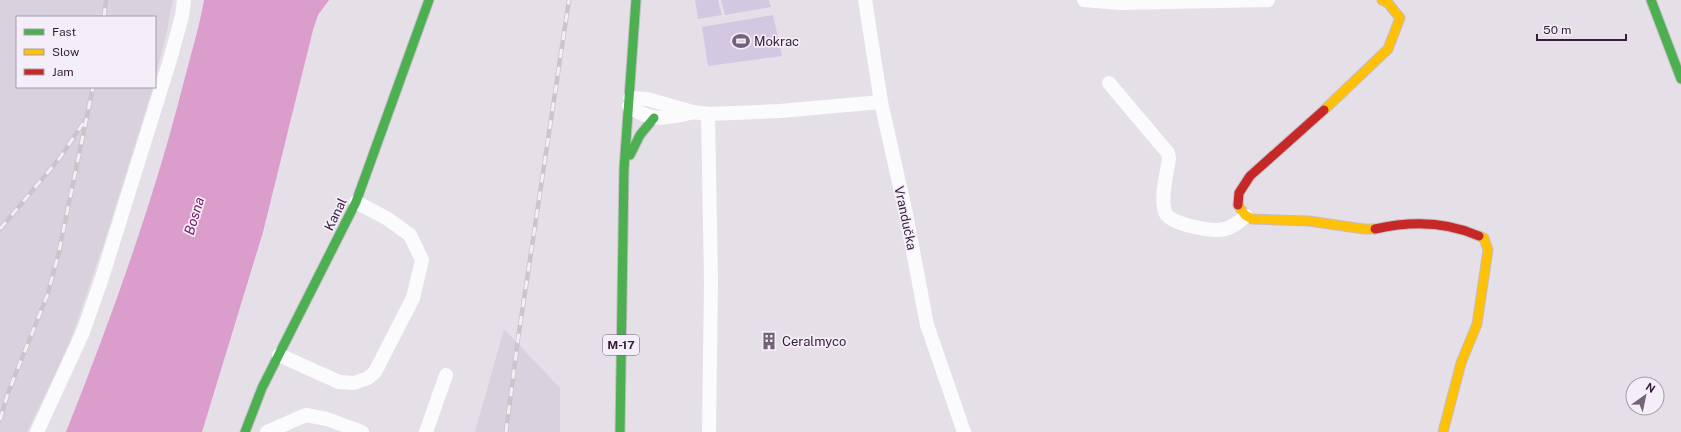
<svg xmlns="http://www.w3.org/2000/svg" width="1681" height="432" font-family="'Public Sans',sans-serif">
<style>
.built{fill:#d9d1dd}
.green{fill:#d2c8e2}
.water{fill:#da9dcc}
.lines{fill:none;stroke-linecap:round;stroke-linejoin:round}
.fast-casing{stroke:#c5bdc7;stroke-width:11}
.slow-casing{stroke:#c5bdc7;stroke-width:11}
.jam-casing{stroke:#c5bdc7;stroke-width:11}
.street{stroke:#fbfafc;stroke-width:14}
.fast{stroke:#4caf50;stroke-width:9}
.slow{stroke:#ffc107;stroke-width:9}
.jam{stroke:#c62828;stroke-width:9}
.rail-casing{stroke:#c9c5ca;stroke-width:4.5}
.rail{stroke:#f3eef7;stroke-width:3;stroke-dasharray:9;stroke-linecap:butt}
.labels{text-anchor:middle;stroke-width:3.5;stroke-linejoin:round;paint-order:stroke}
.shield{fill:#f3eef7;stroke:#6f5c73;stroke-width:1}
.shield-label{font-size:12px;font-weight:bold;fill:#361e3b}
.poi-label{font-size:13px;fill:#361e3b;stroke:#f3eef7;text-anchor:start}
.street-label{font-size:13px;fill:#361e3b;stroke:#f3eef7}
.water-label{font-size:14px;font-style:italic;fill:#7b1461;stroke:#f3eef7}
</style>
<rect width="100%" height="100%" fill="#e5e0e8"/>
<g class="built">
<polygon points="0,0 173,0 166,36 155,78 155,17 17,17 17,87 153,87 103,246 72,336 59,366 27,432 0,432"/>
<polygon points="504,329 560,388 560,432 475,432"/>
</g>
<g class="green">
<polygon points="695,0 718,0 722,15 698,19"/>
<polygon points="721,0 769,0 771,7 725,15"/>
<polygon points="773,15 782,56 708,66 702,27"/>
</g>
<path class="water" d="M204,0h125l-11,15 -5,15 -50,202 -61,200h-136c45,-113 87,-229 117,-347 7,-28 16,-56 21,-85z"/>
<g class="lines">
<g class="fast-casing">
<g id="fast">
<polyline points="1651,0 1681,79"/>
<polyline points="630,155 640,135 654,118"/>
<polyline points="245,432 262,388 356,202 429,0"/>
<polyline points="620,432 624,169 636,0"/>
</g>
</g>
<g class="slow-casing">
<g id="slow">
<polyline points="1324,110 1388,49 1400,18 1388,3 1382,0"/>
<polyline points="1238,205 1245,215 1252,219 1309,221 1364,229 1375,229"/>
<polyline points="1443,432 1461,363 1477,324 1488,250 1484,238 1479,236"/>
</g>
</g>
<g class="jam-casing">
<g id="jam">
<polyline points="1238,205 1239,193 1250,176 1324,110"/>
<path d="M1375,229c35,-8 70,-8 104,7"/>
</g>
</g>
<g class="street">
<polyline points="865,0 881,102 906,214 927,325 964,432"/>
<polyline points="1084,0 1120,3 1268,0"/>
<path d="M1109,83l59,70 1,6c-2,13 -9,40 -4,53 4,12 41,18 53,18 11,0 20,-7 28,-14"/>
<polyline points="630,98 647,99 693,112 708,114 780,111 881,102"/>
<path d="M629,106c23,17 36,12 62,7"/>
<polyline points="708,114 711,281 709,432"/>
<polyline points="279,355 339,382 354,383 368,378 375,372 413,298 422,260 410,235 388,219 356,202"/>
<polyline points="37,432 83,332 101,281 170,60 182,16 184,0"/>
<polyline points="267,432 306,415 327,419 362,432"/>
<polyline points="426,432 446,375"/>
</g>
<use href="#fast" class="fast"/>
<use href="#slow" class="slow"/>
<use href="#jam" class="jam"/>
<g class="rail-casing">
<g id="rail">
<polyline points="104,17 106,0"/>
<polyline points="0,229 59,159 86,119"/>
<polyline points="0,420 8,393 47,296 58,256 93,87"/>
<polyline points="506,432 518,339 569,0"/>
</g>
</g>
<use href="#rail" class="rail"/>
</g>
<defs>
<g id="stadium-bare" transform="scale(1.38)"><path d="M0-5a6.5 5 0 1 0 0 10a6.5 5 0 1 0 0-10ZM-3.5-1.8h7v3.6h-7Z" fill="#736278" stroke="#f3eef7" stroke-width="2.5" paint-order="stroke"/></g>
<g id="building-bare" transform="scale(1.38)"><path d="M-4-6H4V6H1V3H-1V6H-4ZM-2.5-4.3h1.7v1.8h-1.7ZM.8-4.3h1.7v1.8H.8ZM-2.5-1h1.7V.8h-1.7ZM.8-1h1.7V.8H.8Z" fill="#736278" stroke="#f3eef7" stroke-width="2.5" paint-order="stroke"/></g>
</defs>
<g fill-rule="evenodd">
<use href="#stadium-bare" x="741" y="41"/>
<use href="#building-bare" x="769" y="341"/>
</g>
<g class="labels">
<rect class="shield" x="603" y="335" width="36" height="20" rx="3"/>
<g class="shield-label">
<text x="621" y="349">M-17</text>
</g>
<g class="poi-label">
<text x="754" y="46">Mokrac</text>
<text x="782" y="346">Ceralmyco</text>
</g>
<g class="street-label">
<text transform="translate(335 214) rotate(-64)" y="5">Kanal</text>
<text transform="translate(906 218) rotate(78)" y="5">Vrandučka</text>
</g>
<g class="water-label">
<text transform="translate(194 216) rotate(-73)" y="5">Bosna</text>
</g>
</g>
<rect x="16" y="16" width="140" height="72" fill="#f3eef7" stroke="#a79bac"/>
<rect x="24" y="29" width="20" height="6" fill="#4caf50" stroke="#a79bac"/>
<text x="52" y="36" font-size="12" fill="#361e3b">Fast</text>
<rect x="24" y="49" width="20" height="6" fill="#ffc107" stroke="#a79bac"/>
<text x="52" y="56" font-size="12" fill="#361e3b">Slow</text>
<rect x="24" y="69" width="20" height="6" fill="#c62828" stroke="#a79bac"/>
<text x="52" y="76" font-size="12" fill="#361e3b">Jam</text>
<g transform="translate(1645 396) rotate(33)"><circle r="19" fill="#f3eef7" stroke="#a79bac"/>
<path d="M0-3L7 15L0 10L-7 15Z" fill="#736278"/>
<text y="-6" font-size="11" font-weight="bold" text-anchor="middle" fill="#361e3b">N</text>
</g>
<path d="M1537 34v6h89v-6" fill="none" stroke="#361e3b" stroke-width="2"/>
<text x="1543" y="34" font-size="12" fill="#361e3b" stroke="#f3eef7" stroke-width="3" paint-order="stroke">50 m</text>
</svg>
